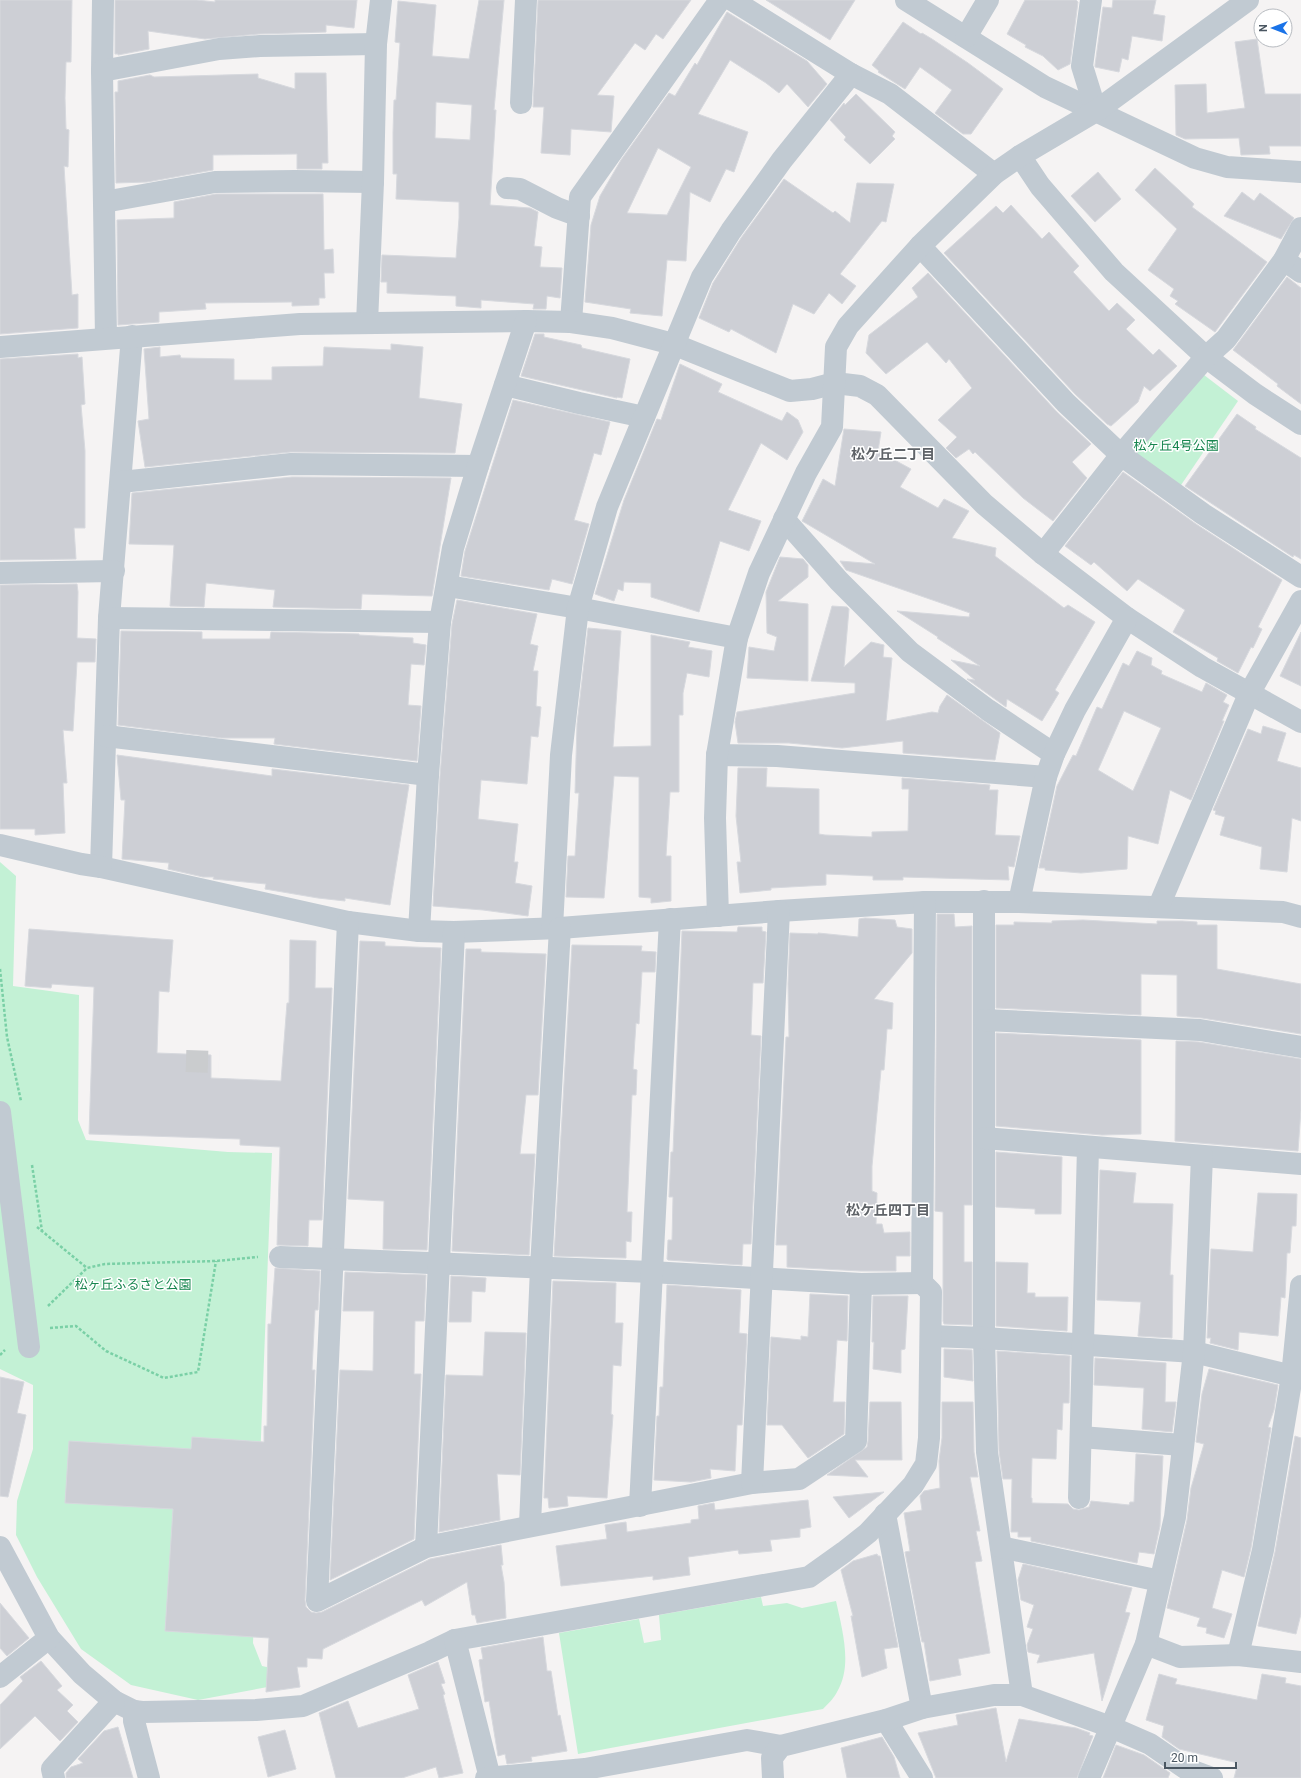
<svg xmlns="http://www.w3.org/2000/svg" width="1301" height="1778" font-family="Roboto,'Noto Sans JP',sans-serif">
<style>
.green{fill:#c3f1d5}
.building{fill:#cdcfd5;stroke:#d7d9de;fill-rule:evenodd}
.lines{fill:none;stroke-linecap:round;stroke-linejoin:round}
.minor-tunnel{stroke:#caccce;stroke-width:22;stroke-dasharray:22 11;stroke-linecap:butt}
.path{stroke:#7ad0a6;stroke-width:2.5;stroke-dasharray:3 2;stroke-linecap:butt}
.minor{stroke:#c1cad2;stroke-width:22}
.labels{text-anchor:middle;stroke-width:3;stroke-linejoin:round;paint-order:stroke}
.park-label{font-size:13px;fill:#17864f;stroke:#fff}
.neighbourhood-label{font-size:14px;font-weight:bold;fill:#5f6368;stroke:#fff}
</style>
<rect width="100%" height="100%" fill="#f5f3f3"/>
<g class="green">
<polygon points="1204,375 1238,401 1179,488 1136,453"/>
<polygon points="0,862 16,876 13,986 79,995 78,1120 86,1140 228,1152 272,1153 253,1643 262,1666 271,1668 273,1686 198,1700 131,1685 81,1649 37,1577 16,1535 17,1501 33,1449 33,1385 0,1369"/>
<path d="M761,1597l2,9 24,-3 15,5 34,-7c6,28 17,65 1,91 -3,6 -9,12 -14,17l-245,45 -19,-121 80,-14 5,24 17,-3 -2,-25z"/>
</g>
<g class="building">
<polygon points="0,0 72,0 71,62 66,62 65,98 66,129 69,130 68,167 64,166 72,295 78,294 78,328 0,334"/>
<polygon points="115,0 197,0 215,2 215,0 357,0 354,28 326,25 326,32 259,34 205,39 148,31 149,49 118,55 118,54 115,54"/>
<path d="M479,0h25l-10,110h2l-6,95 40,3 8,4 -4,34 8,1 -2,20 22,1 -2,30 -13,-2 -1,13h-13l1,-5 -53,-4v8l-25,-2v-10l-69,-3v-11h-6l1,-27 74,3 3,-40v-16l-63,-3 1,-25h-4v-41l1,-33h2l4,-57 -5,-1 3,-41 38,4 -4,51 37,3zM436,102l36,3 -2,35 -35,-2z"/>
<polygon points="538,0 691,0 663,39 656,34 645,50 635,43 597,95 614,96 611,132 571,129 570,155 541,153 544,107 533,107"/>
<polygon points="766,0 855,0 830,40"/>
<polygon points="1025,0 1076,0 1078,2 1070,64 1058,70 1043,56 1025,47 1026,45 1007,34"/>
<polygon points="1113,0 1156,0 1153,14 1165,16 1162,41 1132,36 1128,60 1122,58 1119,72 1095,67 1095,65 1103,7 1112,8"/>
<path d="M727,12l80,49 20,23 -19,23 -21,-23 -8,9 -13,-10 -36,-23 -32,54 50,18 -14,40 -8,-3 -16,33 -20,-10 -4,69 -19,-1 -5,56 -32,-3 1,-4 -46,-7 6,-77 9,-29 21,-36 48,-67 6,3 20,-33 2,2zM658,148l33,19 -24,48 -40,-2z"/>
<polygon points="903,22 921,34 922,33 932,39 968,63 1003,89 971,134 963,134 935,113 952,90 920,67 905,89 878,72 879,71 872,65"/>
<polygon points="1257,39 1265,94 1301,94 1301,146 1269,146 1270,154 1241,155 1239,138 1185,139 1176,135 1175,85 1206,84 1207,113 1245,108 1235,42"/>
<polygon points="295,73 326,73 328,163 322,163 322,169 297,169 297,154 213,155 213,170 147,182 116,183 115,92 118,92 118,81 150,75 154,77 258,74 258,78 295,89"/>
<polygon points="856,94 895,132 892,136 895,139 870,164 844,140 846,137 830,120 844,103 845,105"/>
<polygon points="1155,168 1194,204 1192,207 1267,262 1215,332 1175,304 1178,301 1170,296 1174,289 1148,270 1177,229 1135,190"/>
<polygon points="1098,172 1121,199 1095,222 1071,196"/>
<polygon points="784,179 833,213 835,211 850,223 857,183 894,184 886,222 882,221 840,274 856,286 842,304 829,293 814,314 793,304 776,353 731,329 729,332 699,318 713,283 741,238"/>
<polygon points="1242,192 1254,201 1260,193 1294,218 1281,239 1224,216"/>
<polygon points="216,194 323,194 324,250 333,249 334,273 324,273 325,298 319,298 319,305 292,306 292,302 205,303 206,309 159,312 159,322 118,325 117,220 174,218 174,202"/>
<polygon points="1011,205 1042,239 1049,232 1079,266 1073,272 1109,311 1117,303 1135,320 1126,329 1153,355 1159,349 1177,366 1150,391 1144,386 1138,402 1111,426 1107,424 1075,394 944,253 996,206 1003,213"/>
<polygon points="928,273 1057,412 1091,444 1072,462 1087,478 1053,521 1023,498 975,452 973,454 969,449 956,458 946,448 957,437 938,420 972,388 949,359 946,363 927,342 886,374 866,353 869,335 918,297 912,288"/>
<polygon points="1287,277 1301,288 1301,404 1277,386 1278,384 1233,350"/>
<polygon points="535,334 544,334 544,337 581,345 582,348 630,359 622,398 617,397 617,398 521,376"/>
<polygon points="391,344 423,347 419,398 462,404 455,453 291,452 145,467 138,421 149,419 144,349 160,347 160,357 180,355 181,358 234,359 234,380 272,380 272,367 323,366 324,347 391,350"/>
<polygon points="78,354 78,358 82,357 85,404 81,405 85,451 85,528 74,528 76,559 0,560 0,359"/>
<polygon points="680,364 722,384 718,392 782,421 787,412 798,420 803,432 787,460 761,443 728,510 761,521 749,551 720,541 699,612 651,597 651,583 624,582 623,591 618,589 614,601 595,594 624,500 657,419 661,420"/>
<polygon points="513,400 610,422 601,455 594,453 574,520 589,524 572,584 552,579 549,590 461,576 465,551"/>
<polygon points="1237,414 1256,427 1255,429 1301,458 1301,559 1294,555 1293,557 1185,486"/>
<polygon points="844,429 881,432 878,451 911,469 900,487 938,508 944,499 969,511 952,538 996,548 995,556 1064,608 1068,605 1095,622 1055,690 1059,693 1042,721 1007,699 1006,707 967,679 975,680 951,660 980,666 937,638 938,637 897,611 969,617 970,613 846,570 840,561 875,564 802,521 823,479 835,486"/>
<polygon points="1123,472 1196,524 1282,580 1258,627 1262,629 1253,648 1251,647 1238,673 1217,661 1218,658 1173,632 1185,610 1138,579 1127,591 1094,562 1091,565 1065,546"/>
<polygon points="292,477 451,478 432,596 362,594 361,609 273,607 275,590 206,583 204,607 170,606 174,545 129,544 132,493"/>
<polygon points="780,557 803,559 808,565 808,577 778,601 808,604 808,681 747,678 749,647 774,651 777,637 767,633 766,592"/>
<polygon points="77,584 78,592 77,638 96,639 95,662 77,662 73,731 63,730 67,783 63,783 65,833 35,835 35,829 0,829 0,585"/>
<polygon points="457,600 537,614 530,644 538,646 533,671 538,671 536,706 541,707 538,737 531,736 527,784 481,780 478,819 518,824 514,862 518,862 515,883 532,886 528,916 483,910 433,906 440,776 452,624"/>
<polygon points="832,606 847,607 849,609 844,667 871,642 884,645 883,657 892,658 886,721 932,712 938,713 940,706 947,695 1000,733 995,760 903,753 903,741 842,748 789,743 738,743 735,722 737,712 855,693 855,683 811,681"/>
<polygon points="588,628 621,631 613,747 651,746 651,635 690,642 688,647 712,651 709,677 687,673 683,693 683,715 679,715 679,792 670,792 666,856 671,856 671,901 651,903 651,898 639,897 639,777 614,776 604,898 566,897 568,856 575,856 579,793 575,793 577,724"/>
<polygon points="121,631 202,632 202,639 270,639 271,632 359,634 359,635 413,638 413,643 426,645 424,665 411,664 408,705 421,706 417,761 274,744 275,738 222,738 118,725"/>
<polygon points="1301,632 1301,686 1280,676"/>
<path d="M1137,651l15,7 -1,7 11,6 -1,3 41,18 4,-9 21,12 -4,7 6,3 -7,16h2l-33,79 -21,-10 -12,54 -30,-8 -1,33 -46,4 -36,-3v-2h-6l18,-82 16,-31 3,1 21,-49 5,2 21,-46 6,3zM1124,711l37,17 -28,63 -35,-21z"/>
<polygon points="1263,726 1286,733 1277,761 1301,768 1301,821 1292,818 1287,872 1260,869 1262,847 1220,835 1225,817 1215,814 1216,811 1213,810 1248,729 1261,734"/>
<polygon points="117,755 272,776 272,769 409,785 390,905 345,898 345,901 318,898 265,889 266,884 213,879 214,877 203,877 168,869 169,863 122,859 125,800 121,800"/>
<polygon points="738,768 767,768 766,787 819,789 819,834 825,835 872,837 872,832 908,831 909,789 902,789 902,778 990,785 989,790 998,790 995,835 1020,836 1014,867 1008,866 1009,880 903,877 903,880 873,880 873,876 826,874 826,885 771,888 771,890 740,893 737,862 741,862 736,816"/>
<polygon points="937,914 954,914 955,927 972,926 972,1205 964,1205 964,1262 972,1262 972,1325 944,1324 943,1321 943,1212 935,1211"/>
<polygon points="865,918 895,920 897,927 912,929 912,953 874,999 893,1003 892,1029 887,1029 884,1070 881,1070 872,1166 872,1191 877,1193 876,1224 882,1224 884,1233 910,1232 910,1256 896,1256 896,1271 861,1271 787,1267 787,1245 776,1245 786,1037 789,1037 788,984 790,933 818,934 818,933 858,937 859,919"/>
<polygon points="1083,920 1157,924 1157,921 1182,921 1197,922 1197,925 1217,925 1217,969 1301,984 1301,1034 1202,1018 1177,1016 1177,975 1141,974 1141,1015 996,1008 996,925 1014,925 1014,922 1052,923 1052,921"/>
<polygon points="738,927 762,927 762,931 766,932 763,983 753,983 751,1035 761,1036 751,1244 743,1244 742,1265 668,1260 667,1259 668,1240 672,1240 673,1197 669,1197 671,1152 673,1152 682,931 737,932"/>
<polygon points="29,929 173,940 169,992 159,991 157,1053 211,1055 211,1078 281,1081 287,1003 289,1003 290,940 316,941 315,988 332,988 322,1220 309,1220 308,1246 277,1245 280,1147 240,1145 240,1139 89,1134 94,987 52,984 51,988 25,986"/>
<polygon points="360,941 385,942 385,946 441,948 427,1250 383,1249 384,1201 348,1199"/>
<polygon points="572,945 642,946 641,951 656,952 655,972 642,972 639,1024 636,1023 633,1069 637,1070 636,1095 632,1095 627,1212 632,1212 631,1242 626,1241 626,1258 554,1256"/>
<polygon points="466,949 481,949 481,952 546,954 538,1095 526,1095 520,1154 535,1154 529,1255 452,1251"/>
<polygon points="996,1033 1141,1040 1141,1134 1102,1135 996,1126"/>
<polygon points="1176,1041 1199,1042 1301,1059 1301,1110 1298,1151 1175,1141"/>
<polygon points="996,1152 1062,1157 1061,1214 1035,1214 1035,1209 996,1207"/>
<polygon points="1100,1170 1136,1173 1133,1203 1173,1204 1170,1275 1173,1275 1172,1338 1138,1336 1141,1302 1097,1300"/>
<polygon points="1258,1193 1297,1194 1296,1226 1292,1226 1290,1253 1287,1253 1285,1298 1281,1297 1278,1336 1239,1332 1238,1350 1210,1343 1211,1338 1207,1338 1211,1249 1253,1252"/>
<polygon points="996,1262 1028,1263 1027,1293 1035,1293 1035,1297 1068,1297 1067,1331 996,1326"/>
<polygon points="275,1268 320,1271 318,1310 315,1310 312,1370 315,1370 305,1600 306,1607 311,1612 316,1613 322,1612 430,1559 501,1545 503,1565 501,1565 504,1582 506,1618 477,1623 475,1615 472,1615 467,1582 425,1606 422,1600 323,1649 322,1659 307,1658 307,1667 297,1667 300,1687 266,1692 269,1638 165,1631 173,1509 65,1503 69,1441 191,1449 192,1437 264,1442 264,1426 267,1426 268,1324 271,1324"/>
<polygon points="345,1272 426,1275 424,1321 415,1321 414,1374 421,1374 414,1539 330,1580 340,1370 373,1371 374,1311 343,1311"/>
<polygon points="451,1276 486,1278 485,1292 472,1291 471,1322 449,1322"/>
<polygon points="553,1281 616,1283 615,1323 623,1323 621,1366 613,1365 611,1414 613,1415 607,1498 567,1496 568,1506 549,1508 548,1498 544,1498"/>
<polygon points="667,1285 741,1290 739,1333 747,1334 742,1425 737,1425 735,1471 710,1469 711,1478 691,1482 654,1480 657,1416 659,1416 660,1387 663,1387"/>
<polygon points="810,1294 848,1296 847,1341 837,1340 833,1402 845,1402 844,1434 808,1458 782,1425 767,1425 771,1337 801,1340 801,1336 808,1337"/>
<polygon points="873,1296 908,1296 905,1349 901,1350 901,1373 873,1369 874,1342 872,1342"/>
<polygon points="485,1332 526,1333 520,1475 497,1474 500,1520 439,1532 446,1375 483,1376"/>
<polygon points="944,1349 972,1350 973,1381 944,1377"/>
<polygon points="997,1351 1070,1356 1069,1403 1063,1403 1062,1430 1057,1429 1056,1459 1032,1458 1031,1498 1032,1498 1032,1503 1068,1504 1073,1509 1079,1510 1089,1507 1091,1501 1129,1505 1130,1502 1134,1502 1136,1454 1163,1456 1160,1526 1154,1554 1139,1552 1137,1563 1031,1541 1031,1537 1018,1537 1018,1532 1011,1532 1012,1479 1003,1479 999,1451"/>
<polygon points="1095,1358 1166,1363 1165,1402 1176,1402 1172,1432 1142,1429 1144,1388 1094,1385"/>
<polygon points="1209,1369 1278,1385 1274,1410 1268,1427 1271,1428 1251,1548 1244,1577 1222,1570 1212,1608 1232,1614 1224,1638 1206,1633 1207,1628 1197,1626 1200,1618 1167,1608 1187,1520 1191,1488 1204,1444 1196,1442 1202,1394"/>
<polygon points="0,1377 24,1382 17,1413 26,1415 8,1497 0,1496"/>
<polygon points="870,1402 901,1402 902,1460 855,1460 868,1477 827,1475 867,1447 868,1441"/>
<polygon points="942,1402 973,1402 974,1452 978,1477 970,1477 980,1531 976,1531 982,1561 975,1562 990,1653 958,1659 961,1675 930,1681 924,1642 922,1642 905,1552 910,1551 904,1513 922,1510 920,1496 924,1491 940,1488 939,1461 942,1438"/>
<polygon points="1295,1436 1301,1438 1301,1614 1296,1634 1258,1626 1275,1552"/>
<polygon points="884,1492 849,1518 833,1497"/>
<polygon points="808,1500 811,1527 800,1529 800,1537 770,1540 772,1551 739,1554 738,1550 688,1557 690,1575 653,1580 653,1576 561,1586 556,1546 607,1539 605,1525 626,1522 627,1532 691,1523 691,1520 699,1519 698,1506 714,1503 715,1510"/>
<polygon points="877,1554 878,1556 880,1556 898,1647 884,1649 887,1668 862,1677 851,1616 853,1616 841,1570 853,1561"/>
<polygon points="1023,1564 1132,1588 1125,1612 1130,1613 1102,1701 1094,1653 1037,1663 1040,1655 1028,1652 1027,1645 1033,1629 1027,1627 1034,1605 1021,1600 1018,1580"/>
<polygon points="0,1603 29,1638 7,1656 0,1648"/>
<polygon points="543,1637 547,1671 551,1671 558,1716 560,1715 567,1751 531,1757 532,1761 507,1764 505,1754 498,1756 489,1701 485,1702 479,1660 483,1659 481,1648"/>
<polygon points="41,1661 62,1686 57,1690 73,1705 67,1711 78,1722 60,1741 35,1716 0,1749 0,1705 23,1681 20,1677"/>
<polygon points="438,1662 445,1683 441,1684 445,1694 443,1695 463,1773 439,1778 436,1767 402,1778 336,1778 319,1713 348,1701 358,1728 419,1709 408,1675"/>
<polygon points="1159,1674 1177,1679 1175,1684 1257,1700 1262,1674 1286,1678 1285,1683 1301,1686 1301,1778 1234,1778 1238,1763 1179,1749 1162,1737 1164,1726 1146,1720"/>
<polygon points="996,1708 1006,1762 1019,1719 1076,1728 1090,1733 1089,1735 1093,1736 1077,1778 936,1778 918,1733 958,1725 956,1715"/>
<polygon points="118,1727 133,1778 66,1778 66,1773 71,1767 83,1763 78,1759 104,1731"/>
<polygon points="285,1730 296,1769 268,1777 258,1737"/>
<polygon points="882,1737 894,1757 900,1778 847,1778 841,1748"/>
<polygon points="1116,1745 1144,1755 1170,1773 1168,1778 1103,1778"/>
</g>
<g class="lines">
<polyline class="minor-tunnel" points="186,1061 219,1062"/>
<g class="path">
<polyline points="0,969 7,1037 21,1101"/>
<polyline points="32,1165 42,1231"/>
<polyline points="37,1227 87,1268"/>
<polyline points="48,1306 87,1268 105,1264 216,1261 258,1257"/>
<polyline points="50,1328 76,1326 106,1351 164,1378 198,1372 216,1261"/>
<polyline points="0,1355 5,1350"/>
</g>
<g class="minor">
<polyline points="103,0 102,71 106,338"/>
<polyline points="906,0 1045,87 1195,158 1227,167 1301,172"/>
<polyline points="1091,0 1082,66 1096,111"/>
<polyline points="966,37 988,0"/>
<polyline points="102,71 219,49 260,46 376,44"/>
<polyline points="851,74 890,94 994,174"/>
<polyline points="521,103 526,0"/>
<polyline points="1020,156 1040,186 1114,272 1206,357 1255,394 1301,424"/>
<polyline points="507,188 520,189 557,208 579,216"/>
<polyline points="104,202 215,182 295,181 373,182"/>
<polyline points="920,246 1066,403 1121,455 1203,514 1301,577"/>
<polyline points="1284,260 1301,272"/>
<polyline points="571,322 580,197 720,0"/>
<polyline points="367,323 373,182 376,44 381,0"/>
<polyline points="132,336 109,618 101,867 348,922 419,931 454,932 560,928 779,911 925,902 1019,902 1283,912 1301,917"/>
<polyline points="0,347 300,324 526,321 571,322 612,328 673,344 790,391 812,389 835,383 860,386 877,395 984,504 1043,554 1127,618 1202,667 1301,722"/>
<polyline points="505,385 579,403 644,417"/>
<polyline points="121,482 291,464 478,466"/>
<polyline points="784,519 839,581 910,652 988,710 1054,754"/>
<polyline points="1043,554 1121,455 1206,357 1226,339 1284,260 1301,228"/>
<polyline points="0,573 114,571"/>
<polyline points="448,586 578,608 737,638"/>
<polyline points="109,618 440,622"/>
<polyline points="106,736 428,775"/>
<polyline points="717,755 777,756 1046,777"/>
<polyline points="0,845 81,864 101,867"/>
<polyline points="984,901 984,1338 987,1452 1022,1695"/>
<polyline points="1019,902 1046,777 1054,754 1075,710 1127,618"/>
<polyline points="1159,906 1249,694 1301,601"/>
<polyline points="718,916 715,818 717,755 737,638 759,573 806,473 832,427 836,347 848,326 920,246 994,174 1020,156 1096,111 1248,0"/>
<polyline points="348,922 317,1601 426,1547 752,1483 799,1479 856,1441 861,1284"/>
<polyline points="552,928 561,755 578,608 607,507 702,277 731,231 782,160 851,74 732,0"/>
<polyline points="419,931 428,775 440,622 453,548 478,466 526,321"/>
<polyline points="984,1020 1200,1030 1301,1047"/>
<polyline points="0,1112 29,1347"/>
<polyline points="984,1138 1301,1164"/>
<polyline points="280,1257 651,1272 861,1284 922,1283"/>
<polyline points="931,1336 984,1338 1194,1352 1301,1378"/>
<polyline points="1081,1437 1182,1445"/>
<polyline points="752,1483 779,911"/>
<polyline points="1079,1498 1088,1147"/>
<polyline points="640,1506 670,919"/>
<polyline points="885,1514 922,1708"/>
<polyline points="530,1525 541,1268 560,928"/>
<polyline points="0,1547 49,1638 82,1674 114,1701 134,1711 142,1712 256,1710 303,1706 430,1652 455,1640 809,1577 844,1552 868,1533 913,1485 926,1464 929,1438 931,1292 922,1283 925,902"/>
<polyline points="426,1547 454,932"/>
<polyline points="1001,1547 1160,1581"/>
<polyline points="455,1640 490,1778"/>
<polyline points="1146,1644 1180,1657 1238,1655 1301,1662"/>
<polyline points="1238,1655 1263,1550 1292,1376 1301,1286"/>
<polyline points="0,1677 49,1638"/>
<polyline points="134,1711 134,1721 149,1778"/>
<polyline points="886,1720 922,1778"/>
<polyline points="54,1778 52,1769 114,1701"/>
<polyline points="486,1778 585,1769 747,1740 781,1746"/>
<polyline points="773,1778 772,1758 781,1746 886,1720 922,1708 994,1695 1022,1695 1111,1727 1150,1744 1185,1768 1212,1778"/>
<polyline points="1089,1778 1146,1644 1175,1517 1194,1352 1202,1156"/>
</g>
</g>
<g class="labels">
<g class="park-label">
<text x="1176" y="450">松ヶ丘4号公園</text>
<text x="133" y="1289">松ヶ丘ふるさと公園</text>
</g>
<g class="neighbourhood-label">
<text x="893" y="459">松ケ丘二丁目</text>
<text x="888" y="1215">松ケ丘四丁目</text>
</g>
</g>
<g transform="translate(1273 28) rotate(270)"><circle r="19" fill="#ffffff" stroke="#b7bbc0"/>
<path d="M0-3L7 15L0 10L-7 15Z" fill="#1a73e8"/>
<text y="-6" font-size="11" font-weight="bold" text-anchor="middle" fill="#4a5661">N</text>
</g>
<path d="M1165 1762v6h71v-6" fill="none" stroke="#4a5661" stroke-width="2"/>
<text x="1171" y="1762" font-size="12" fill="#4a5661" stroke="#ffffff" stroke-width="3" paint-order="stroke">20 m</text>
</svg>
